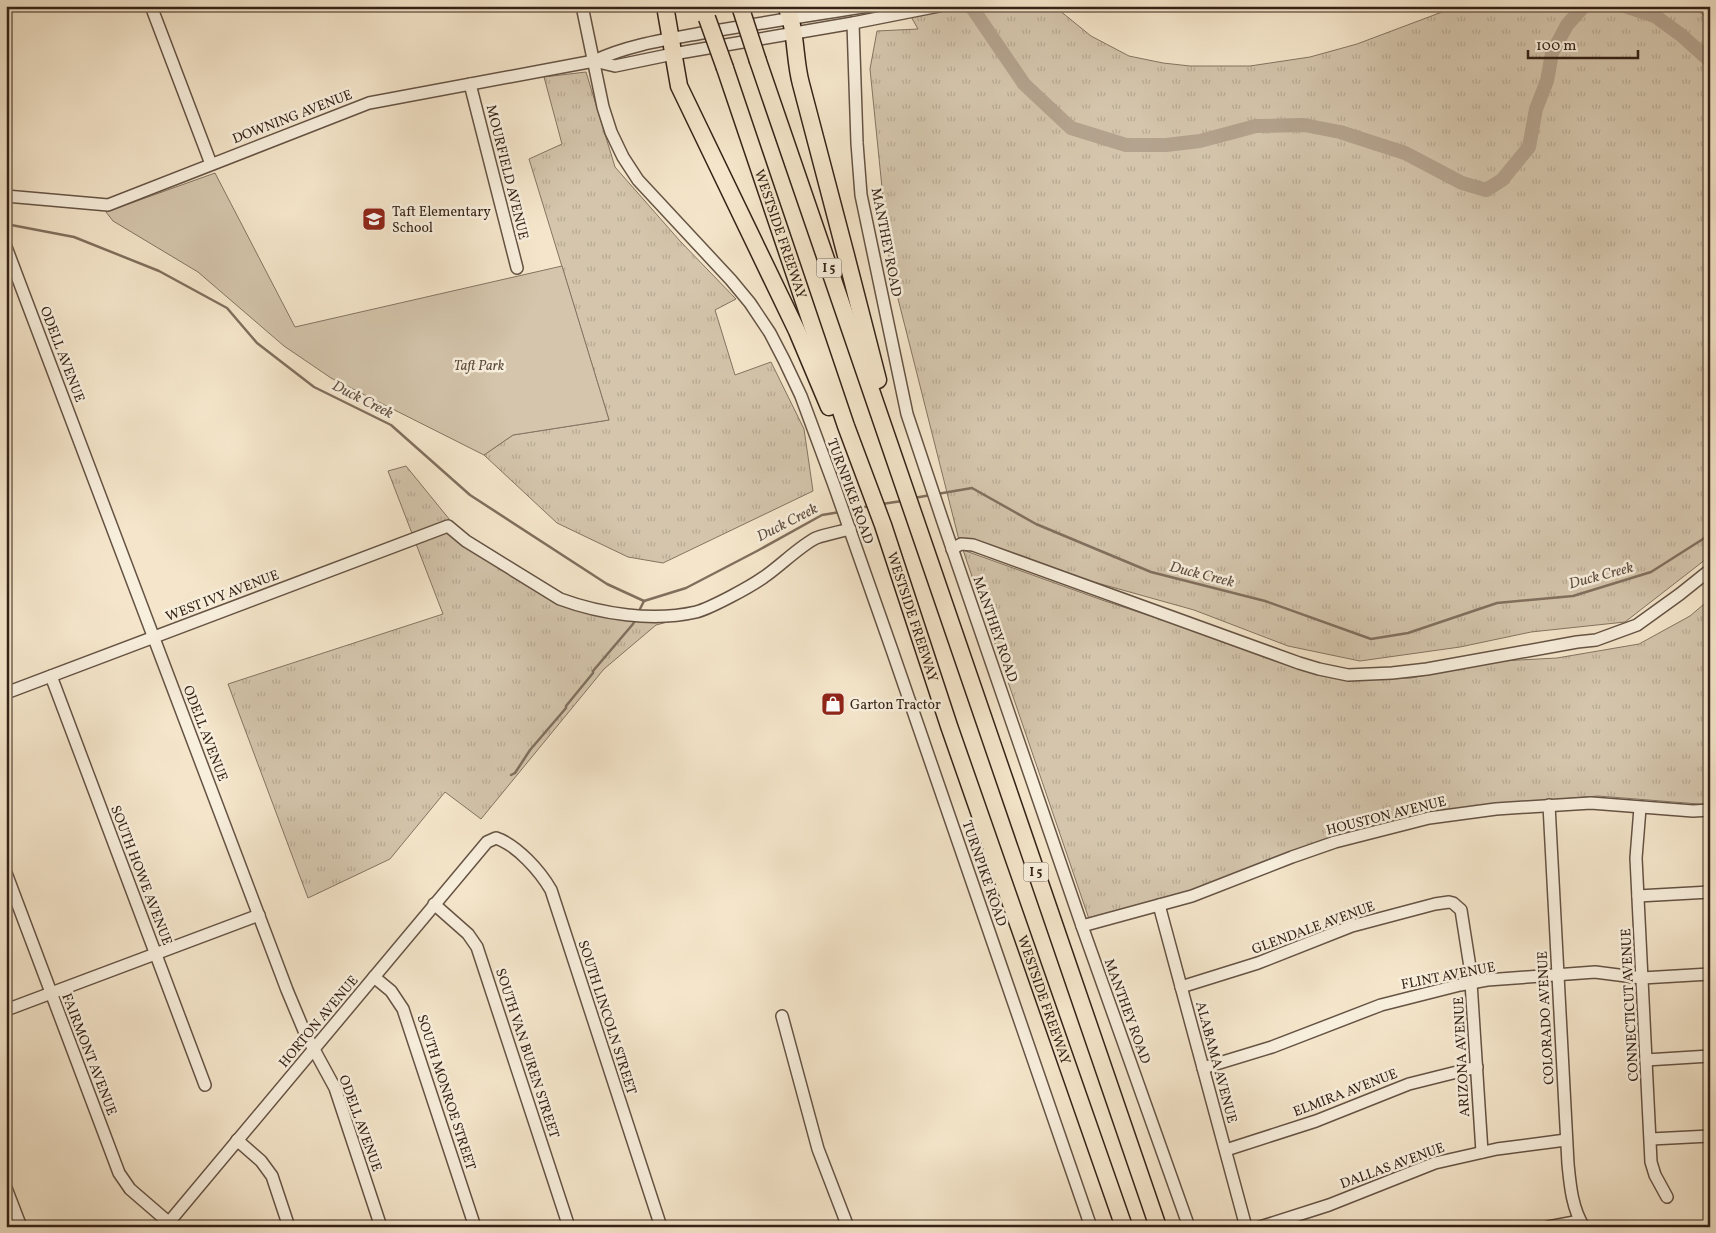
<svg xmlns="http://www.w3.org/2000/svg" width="1716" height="1233" font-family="Vollkorn,serif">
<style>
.grass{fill:url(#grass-tufts);stroke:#847462}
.green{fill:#d4c5ac;stroke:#847462}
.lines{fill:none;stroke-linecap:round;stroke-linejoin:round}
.stream{stroke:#816f5e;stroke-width:2.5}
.river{stroke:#b4a38e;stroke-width:14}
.minor-casing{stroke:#655344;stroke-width:14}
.highway-casing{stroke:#352217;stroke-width:19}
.minor{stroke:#f8efdd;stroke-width:11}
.highway{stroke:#f5e6cb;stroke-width:16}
.highway-bridge-casing{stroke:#352217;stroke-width:19;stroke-linecap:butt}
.highway-bridge{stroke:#f5e6cb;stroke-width:16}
.labels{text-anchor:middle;stroke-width:5;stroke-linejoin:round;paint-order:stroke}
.shield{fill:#f8efdd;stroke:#706052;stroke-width:1}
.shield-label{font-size:12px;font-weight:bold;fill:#352217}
.street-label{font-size:14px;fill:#352217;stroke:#f8efdd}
.poi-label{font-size:14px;fill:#352217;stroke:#f8efdd;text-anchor:start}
.park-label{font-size:14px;font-style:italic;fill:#5d4b3c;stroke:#f8efdd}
.water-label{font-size:15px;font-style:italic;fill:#614f41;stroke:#f8efdd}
</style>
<defs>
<pattern id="grass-tufts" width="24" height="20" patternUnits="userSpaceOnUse" patternTransform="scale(1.25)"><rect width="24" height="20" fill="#d4c5ac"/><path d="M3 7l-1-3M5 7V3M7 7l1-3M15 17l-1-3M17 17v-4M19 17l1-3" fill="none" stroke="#b7a993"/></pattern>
</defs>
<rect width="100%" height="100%" fill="#f5e6cb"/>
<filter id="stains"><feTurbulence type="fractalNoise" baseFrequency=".004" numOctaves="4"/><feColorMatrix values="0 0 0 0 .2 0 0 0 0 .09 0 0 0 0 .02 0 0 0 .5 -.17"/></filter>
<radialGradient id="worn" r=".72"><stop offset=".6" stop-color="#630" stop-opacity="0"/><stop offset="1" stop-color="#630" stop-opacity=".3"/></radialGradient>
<g class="grass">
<polygon points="905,6 1054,6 1091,36 1129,56 1163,63 1190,66 1250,66 1310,57 1357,44 1458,6 1692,6 1710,20 1710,556 1625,622 1531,632 1460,647 1360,661 1288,646 1194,610 1033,565 959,540 890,267 870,69 877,31 918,29"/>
<polygon points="586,72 615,167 680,241 736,299 715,310 735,375 771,362 804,429 813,491 663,563 628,557 557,523 484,455 513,435 609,420 529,159 562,144 544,77"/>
<polygon points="406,466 454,525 531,583 591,608 698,614 656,625 604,669 481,819 445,792 390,859 308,898 228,684 443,614 388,471"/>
<polygon points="963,550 1102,600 1340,679 1411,678 1501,661 1557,658 1639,644 1690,616 1710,599 1710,804 1699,804 1598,796 1473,806 1342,835 1198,889 1089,919"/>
</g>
<polygon class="green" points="215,173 295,327 562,266 609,420 513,435 484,455 331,378 284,346 198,272 113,221 106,212"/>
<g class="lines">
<g class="stream">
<polyline points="6,224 74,237 159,271 227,308 257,343 314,387 391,425 470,495 607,584 644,601 686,588 757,551 822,515 840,512"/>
<polyline points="937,494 972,488 1036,524 1151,572 1265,601 1371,639 1408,633 1497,603 1573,596 1651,572 1703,539 1710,532"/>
<polyline points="914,498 931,495"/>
<polyline points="882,504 902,501"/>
<polyline points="845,511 870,506"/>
<polyline points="638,613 644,601"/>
<polyline points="511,775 515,773 530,750 566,708 566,706 593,673 593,671 633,624 636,618"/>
</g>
<g class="river">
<polyline points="971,6 1024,84 1071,128 1126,145 1166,145 1200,141 1256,126 1304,125 1340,132 1405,153 1462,183 1486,190 1502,180 1529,147 1536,109 1547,81 1552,53 1567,25 1584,6"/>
<polyline points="1625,6 1655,16 1681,35 1710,61"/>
</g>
<g class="minor-casing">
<g id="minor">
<polyline points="151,6 211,164"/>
<polyline points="582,6 603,107 611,132 623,157 638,180 731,280 750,303 770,333 784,360 801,396 834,485 892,650 1091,1227"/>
<polyline points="853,23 857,143 861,195 907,414 943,522 1082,926 1189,1227"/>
<polyline points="594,61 615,66 673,54 853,23 939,6"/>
<polyline points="470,84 517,268"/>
<path d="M6,196l102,9 261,-102 225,-42c36,-17 76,-22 114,-29 54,-9 108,-18 162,-26"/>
<polyline points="6,247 287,990 305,1033 335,1088 381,1227"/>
<polyline points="952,549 961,544 973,545 1299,663 1319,669 1348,675 1392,673 1427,669 1577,642 1596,640 1637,625 1680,594 1710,570"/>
<polyline points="51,676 205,1085"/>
<path d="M6,693l442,-167 18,15 94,58c41,15 93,23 136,13 15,-4 54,-25 68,-35 15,-10 37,-32 52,-39 11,-4 23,-6 34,-9"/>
<path d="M1549,805l19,359c2,20 4,45 16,63"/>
<polyline points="1640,808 1636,858 1651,1162 1655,1175 1667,1197"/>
<polyline points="6,873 119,1173 130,1189 174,1227"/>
<polyline points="1638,896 1710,892"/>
<polyline points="434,904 468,934 477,947 569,1227"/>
<polyline points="1159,905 1246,1227"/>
<polyline points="1082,926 1192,896 1292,857 1335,842 1429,818 1496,809 1591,803 1693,811 1710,810"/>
<polyline points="374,977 391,991 403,1009 475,1227"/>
<polyline points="1181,987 1258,963 1352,926 1435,904 1449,902 1453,903 1461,910 1470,967 1482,1152"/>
<polyline points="6,1010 259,915"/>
<polyline points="782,1016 818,1149 848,1227"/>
<polyline points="1646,1060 1710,1056"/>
<polyline points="1203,1068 1272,1047 1381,1005 1460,985 1487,980 1595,972 1642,978 1710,974"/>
<polyline points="1651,1139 1710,1136"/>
<polyline points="237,1140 261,1161 272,1176 289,1227"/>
<polyline points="1226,1150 1316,1121 1409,1084 1477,1067"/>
<polyline points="6,1188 21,1227"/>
<path d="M165,1227l322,-385 9,-4c21,7 44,33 55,52l110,337"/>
<polyline points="1260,1227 1329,1205 1435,1163 1497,1149 1566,1140"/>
<polyline points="1548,1227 1580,1221"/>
</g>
</g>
<g class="highway-casing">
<g id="highway">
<polyline points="665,6 679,86 797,331 829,407"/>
<path d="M786,6c11,25 8,53 15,78 26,99 52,197 77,296"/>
<polyline points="758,61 1158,1227"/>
<path id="s1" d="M725,68l121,358 37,99 66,201 175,501"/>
</g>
</g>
<use href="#minor" class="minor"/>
<use href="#highway" class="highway"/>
<g class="highway-bridge-casing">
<g id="highway-bridge">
<polyline points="741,9 758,61"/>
<polyline points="707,18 725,68"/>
</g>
</g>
<use href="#highway-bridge" class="highway-bridge"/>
</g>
<defs>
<g id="school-square" transform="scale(1.25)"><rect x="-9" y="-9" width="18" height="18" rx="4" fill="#8f2418" stroke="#f8efdd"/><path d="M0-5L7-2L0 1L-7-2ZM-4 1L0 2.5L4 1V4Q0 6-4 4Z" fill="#fff"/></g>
<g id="shop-square" transform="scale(1.25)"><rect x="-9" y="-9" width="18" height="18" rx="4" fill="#8f2418" stroke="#f8efdd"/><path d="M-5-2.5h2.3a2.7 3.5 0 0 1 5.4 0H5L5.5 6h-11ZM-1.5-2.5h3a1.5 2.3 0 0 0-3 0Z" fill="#fff"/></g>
</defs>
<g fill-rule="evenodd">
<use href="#school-square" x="374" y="219"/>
<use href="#shop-square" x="833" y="704"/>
</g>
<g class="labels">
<g class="shield">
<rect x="816.5" y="258.5" width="25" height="19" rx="4"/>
<rect x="1023.5" y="862.5" width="25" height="19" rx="4"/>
</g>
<g class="shield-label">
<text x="829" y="272">I 5</text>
<text x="1036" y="876">I 5</text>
</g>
<g class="street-label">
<text transform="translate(292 116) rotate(-21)" y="5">DOWNING AVENUE</text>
<text transform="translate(508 172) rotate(76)" y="5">MOURFIELD AVENUE</text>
<text dy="5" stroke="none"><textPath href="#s1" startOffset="175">WESTSIDE FREEWAY</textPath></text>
<text transform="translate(887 242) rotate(79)" y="5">MANTHEY ROAD</text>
<text transform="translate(63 354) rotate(69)" y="5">ODELL AVENUE</text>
<text transform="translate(851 491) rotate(70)" y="5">TURNPIKE ROAD</text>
<text transform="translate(222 595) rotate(-21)" y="5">WEST IVY AVENUE</text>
<text dy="5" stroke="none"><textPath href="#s1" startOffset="580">WESTSIDE FREEWAY</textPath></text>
<text transform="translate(996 629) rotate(71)" y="5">MANTHEY ROAD</text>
<text transform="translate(206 733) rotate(69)" y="5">ODELL AVENUE</text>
<text transform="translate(1386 815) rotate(-14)" y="5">HOUSTON AVENUE</text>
<text transform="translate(985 873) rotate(71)" y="5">TURNPIKE ROAD</text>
<text transform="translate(142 875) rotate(69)" y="5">SOUTH HOWE AVENUE</text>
<text transform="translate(1313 927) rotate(-20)" y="5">GLENDALE AVENUE</text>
<text transform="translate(1448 975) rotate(-11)" y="5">FLINT AVENUE</text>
<text dy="5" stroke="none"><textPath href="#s1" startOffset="985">WESTSIDE FREEWAY</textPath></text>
<text transform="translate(1629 1005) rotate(-93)" y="5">CONNECTICUT AVENUE</text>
<text transform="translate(1128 1011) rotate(70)" y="5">MANTHEY ROAD</text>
<text transform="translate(608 1017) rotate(72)" y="5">SOUTH LINCOLN STREET</text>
<text transform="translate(1545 1018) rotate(-93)" y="5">COLORADO AVENUE</text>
<text transform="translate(318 1021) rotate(-50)" y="5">HORTON AVENUE</text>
<text transform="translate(528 1053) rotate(72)" y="5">SOUTH VAN BUREN STREET</text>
<text transform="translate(90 1054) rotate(69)" y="5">FAIRMONT AVENUE</text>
<text transform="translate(1461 1057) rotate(-93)" y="5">ARIZONA AVENUE</text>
<text transform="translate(1217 1062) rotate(75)" y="5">ALABAMA AVENUE</text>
<text transform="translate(447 1092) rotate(72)" y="5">SOUTH MONROE STREET</text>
<text transform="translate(1345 1092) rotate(-21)" y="5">ELMIRA AVENUE</text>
<text transform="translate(361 1123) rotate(70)" y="5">ODELL AVENUE</text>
<text transform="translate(1392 1165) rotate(-20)" y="5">DALLAS AVENUE</text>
</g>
<g class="poi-label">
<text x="392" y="216">Taft Elementary<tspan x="392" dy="16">School</tspan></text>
<text x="850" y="709">Garton Tractor</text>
</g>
<g class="park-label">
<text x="479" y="370">Taft Park</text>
</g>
<g class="water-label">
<text transform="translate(363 399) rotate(27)" y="5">Duck Creek</text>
<text transform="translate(787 522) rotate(-27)" y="5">Duck Creek</text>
<text transform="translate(1202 574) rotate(14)" y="5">Duck Creek</text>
<text transform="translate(1601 575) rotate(-15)" y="5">Duck Creek</text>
</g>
</g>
<rect width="1716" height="1233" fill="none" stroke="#f5e6cb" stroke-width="25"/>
<rect x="8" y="8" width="1701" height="1218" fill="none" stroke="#352217" stroke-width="2.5"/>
<rect x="12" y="12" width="1691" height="1208" fill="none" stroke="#352217"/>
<path d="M1528 50v8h110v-8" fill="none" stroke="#352217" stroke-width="2.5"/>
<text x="1536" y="50" font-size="15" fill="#352217" stroke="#f8efdd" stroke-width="4" paint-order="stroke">100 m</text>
<rect width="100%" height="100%" filter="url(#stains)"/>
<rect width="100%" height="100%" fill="url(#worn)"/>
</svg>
